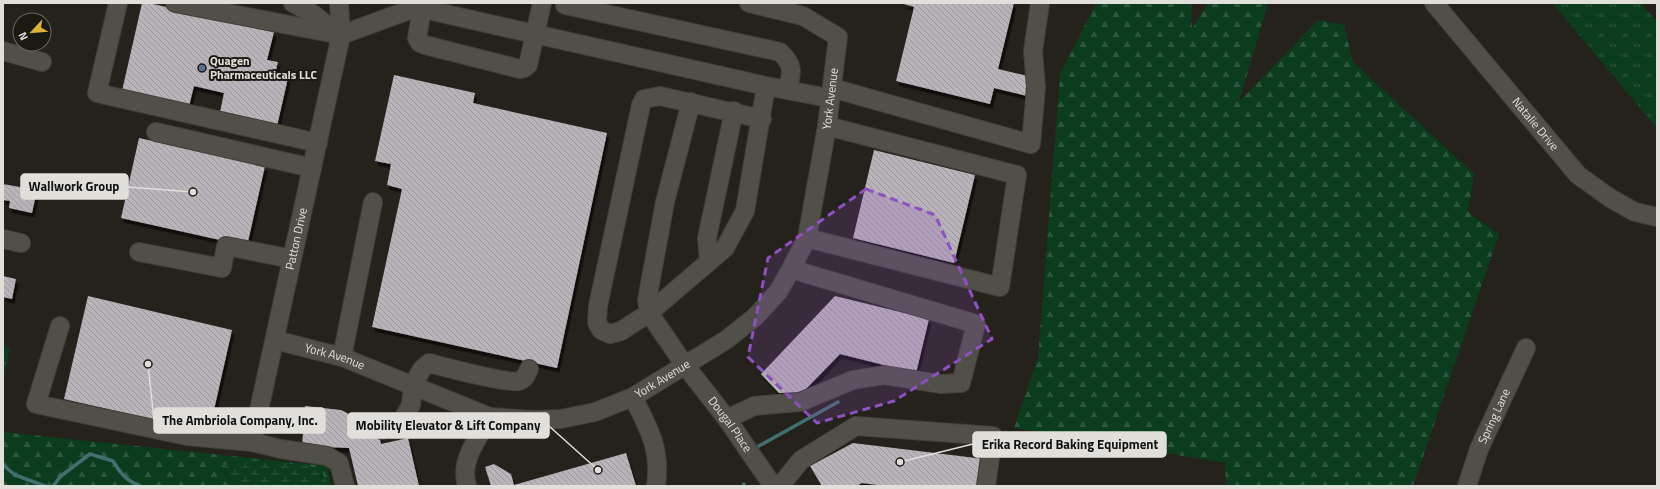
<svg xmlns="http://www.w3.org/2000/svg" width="1660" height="489" font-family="'Titillium Web',sans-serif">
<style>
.grass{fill:url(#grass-tufts)}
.forest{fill:url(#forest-firs)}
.wetland{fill:url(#wetland-marsh)}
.park{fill:url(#park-crowns)}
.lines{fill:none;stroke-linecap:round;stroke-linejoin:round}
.stream{stroke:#436f71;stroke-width:3.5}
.building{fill:url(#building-back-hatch);filter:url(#shadow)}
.minor-casing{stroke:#403f39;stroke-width:20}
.minor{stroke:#515048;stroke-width:18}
.marked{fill:#8f50c4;fill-opacity:0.2;stroke:#8f50c4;stroke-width:3;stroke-dasharray:8 5;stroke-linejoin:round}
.service-dot{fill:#5c6f8a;stroke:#1a1912;stroke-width:1.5}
.labels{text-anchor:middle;stroke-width:4;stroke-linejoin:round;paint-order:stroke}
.poi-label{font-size:12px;font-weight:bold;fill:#e0dfda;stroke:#1a1912;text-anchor:start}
.street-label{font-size:12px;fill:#e0dfda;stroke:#1a1912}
.leader{fill:none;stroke:#e0dfda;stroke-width:1.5}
.callout-dot{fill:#e0dfda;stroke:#1a1912;stroke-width:1.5}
.callout{fill:#e0dfda;stroke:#e0dfda;stroke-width:1.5}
.callout-label{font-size:13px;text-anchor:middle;font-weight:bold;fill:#111}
</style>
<defs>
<pattern id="grass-tufts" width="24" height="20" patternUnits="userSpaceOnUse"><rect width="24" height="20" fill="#0b3c1e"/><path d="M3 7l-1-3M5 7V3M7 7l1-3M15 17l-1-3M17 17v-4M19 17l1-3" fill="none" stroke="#2e583e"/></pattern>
<pattern id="forest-firs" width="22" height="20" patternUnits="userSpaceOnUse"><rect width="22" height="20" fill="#0b3c1e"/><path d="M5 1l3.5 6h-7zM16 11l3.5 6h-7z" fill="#2e583e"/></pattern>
<pattern id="wetland-marsh" width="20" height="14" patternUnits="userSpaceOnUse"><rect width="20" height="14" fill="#0b3c1e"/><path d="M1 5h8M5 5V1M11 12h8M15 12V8" fill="none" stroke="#2e583e"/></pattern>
<pattern id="park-crowns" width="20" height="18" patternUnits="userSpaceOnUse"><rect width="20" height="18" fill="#0b3c1e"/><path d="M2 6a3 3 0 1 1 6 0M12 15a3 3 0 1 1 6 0" fill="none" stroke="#2e583e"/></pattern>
<pattern id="building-back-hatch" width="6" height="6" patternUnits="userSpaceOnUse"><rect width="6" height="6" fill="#b9b3ba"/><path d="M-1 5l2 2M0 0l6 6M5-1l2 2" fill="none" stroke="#9c979c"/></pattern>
<filter id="shadow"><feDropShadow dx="2.5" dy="4.5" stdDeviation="0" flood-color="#0009"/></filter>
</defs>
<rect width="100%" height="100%" fill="#24221b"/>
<polygon class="grass" points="1552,3 1640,3 1657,21 1657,128"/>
<g class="forest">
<polygon points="1094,3 1191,3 1192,29 1208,3 1268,3 1239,102 1318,20 1344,25 1353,62 1474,174 1468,212 1499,234 1413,486 1226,486 1225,463 1014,428 1038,358 1060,74 1096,4"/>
<polygon points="3,432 327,466 331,486 3,486"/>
</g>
<polygon class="wetland" points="250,458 320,468 329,486 236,486 223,464 243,467"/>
<polygon class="park" points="3,347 10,348 3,379"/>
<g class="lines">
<g class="stream">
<polyline points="757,447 838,402"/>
<polyline points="3,465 15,475 45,486"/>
<path d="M53,486l8,-10 29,-22 23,7c7,12 14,20 27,25"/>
<polyline points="743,486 744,484"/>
</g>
</g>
<g class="building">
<polygon points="142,3 149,3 274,32 267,60 278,62 275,74 288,78 277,126 220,112 224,93 194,86 189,106 122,91"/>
<polygon points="900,3 1014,3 998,69 1028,76 1027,96 994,88 990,104 896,81 914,7"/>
<polygon points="394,75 475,93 473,103 607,133 557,368 372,327 402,189 387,185 391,164 375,161"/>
<polygon points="139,138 265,166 247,246 121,218"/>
<polygon points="874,150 975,175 954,263 853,238"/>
<polygon points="3,184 37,190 32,213 9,208 10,201 3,200"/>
<polygon points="3,276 16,279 12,299 3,297"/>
<polygon points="88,296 232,330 209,432 64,399"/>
<polygon points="835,296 929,319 916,373 840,354 803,392 779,393 761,374"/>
<polygon points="305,406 341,410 377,428 381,444 408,438 419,486 358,486 349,448 302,446"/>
<polygon points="853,443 984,459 980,486 886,486 862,483 856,486 822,486 810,466"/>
<polygon points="626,453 636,486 491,486 485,467 494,464 511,474 514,485"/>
</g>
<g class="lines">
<g class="minor-casing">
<g id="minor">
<polyline points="118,3 97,93 318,143"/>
<polyline points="175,3 341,35 412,9 428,10 766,86 829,98"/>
<polyline points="293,3 313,14 337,33"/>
<polyline points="423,3 417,38 420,43 425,45 520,69 524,68 528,65 542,3"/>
<path id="s1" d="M1434,3l144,172 32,23 25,14 22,5"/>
<path d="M565,5l215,47c14,13 12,19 8,37"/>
<polyline points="3,51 42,62"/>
<polyline points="832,88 1031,144 1036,87 1033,51 1040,3"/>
<path id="s2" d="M691,102l-26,100 -18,98 2,13 35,51 43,55 46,67"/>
<polyline points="762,119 660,96 644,99 641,105 598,306 597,322 601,330 610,334 621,331 649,313 725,248 745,211 766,86"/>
<polyline points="156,132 312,168"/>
<polyline points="807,238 1000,287 1017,175 827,126"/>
<polyline points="3,239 21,243"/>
<polyline points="139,252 222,268 226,246 292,259"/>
<polyline points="709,262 707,238 734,111"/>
<polyline points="60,326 36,404 187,436 252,442 281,449 327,456 339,463 345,486"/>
<path id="s3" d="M275,340l67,17 148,60 43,3 28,-1 34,-7 38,-15 93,-57 29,-23 23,-25 13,-23 16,-31 20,-112 11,-89 -35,-21 -54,-13"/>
<polyline points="342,357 373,202"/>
<path d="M633,397c16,33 28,50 23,89"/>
<polyline points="727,419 754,406 800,402 853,380 884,375 940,384 961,383 976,324 791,269"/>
<path d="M382,430l15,-5 7,-8 7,-12 2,-20 9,-16 7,-6c16,4 78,21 90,18 6,-2 8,-7 10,-12"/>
<path id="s4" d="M252,442l89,-407 -2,-32"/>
<path d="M467,486c-8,-26 11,-47 23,-69"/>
<polyline points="780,486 801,460 856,426 993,436 986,486"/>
<path id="s5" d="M1467,486l12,-37 47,-101"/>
</g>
</g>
<use href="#minor" class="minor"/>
</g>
<path class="marked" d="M866,189l69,26 57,124 -98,62 -77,22 -69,-66 20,-99z"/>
<circle class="service-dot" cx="202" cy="68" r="4"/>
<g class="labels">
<g class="poi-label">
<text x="210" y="65">Quagen<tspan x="210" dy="14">Pharmaceuticals LLC</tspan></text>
</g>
<g class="street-label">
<text dy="4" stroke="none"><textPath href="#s3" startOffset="758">York Avenue</textPath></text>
<text dy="4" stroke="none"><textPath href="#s1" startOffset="158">Natalie Drive</textPath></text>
<text dy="4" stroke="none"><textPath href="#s4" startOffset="208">Patton Drive</textPath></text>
<text dy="4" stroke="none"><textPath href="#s3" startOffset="62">York Avenue</textPath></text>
<text dy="4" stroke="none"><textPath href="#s3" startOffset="410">York Avenue</textPath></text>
<text dy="4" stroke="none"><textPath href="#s5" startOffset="75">Spring Lane</textPath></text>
<text dy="4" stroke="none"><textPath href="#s2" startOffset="354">Dougal Place</textPath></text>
</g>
</g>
<path class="leader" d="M193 192L128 187M148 364L154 420M598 470L549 426M900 462L973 444"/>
<g class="callout-dot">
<circle cx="193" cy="192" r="4"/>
<circle cx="148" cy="364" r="4"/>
<circle cx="598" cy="470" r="4"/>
<circle cx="900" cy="462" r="4"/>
</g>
<g class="callout">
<rect x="21" y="174" width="107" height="25" rx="4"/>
<rect x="154" y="408" width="171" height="25" rx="4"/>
<rect x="348" y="413" width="201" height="25" rx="4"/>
<rect x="973" y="432" width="193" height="25" rx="4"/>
</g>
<g class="callout-label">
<text x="74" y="191">Wallwork Group</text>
<text x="240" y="425">The Ambriola Company, Inc.</text>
<text x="448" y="430">Mobility Elevator &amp; Lift Company</text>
<text x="1070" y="449">Erika Record Baking Equipment</text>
</g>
<rect width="1660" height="489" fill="none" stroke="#e0dfda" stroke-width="8"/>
<g transform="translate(32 32) rotate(244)"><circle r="19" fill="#1a1912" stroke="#696862"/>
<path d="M0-3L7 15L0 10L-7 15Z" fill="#d9b434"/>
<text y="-6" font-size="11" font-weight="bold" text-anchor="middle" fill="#e0dfda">N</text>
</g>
</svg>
